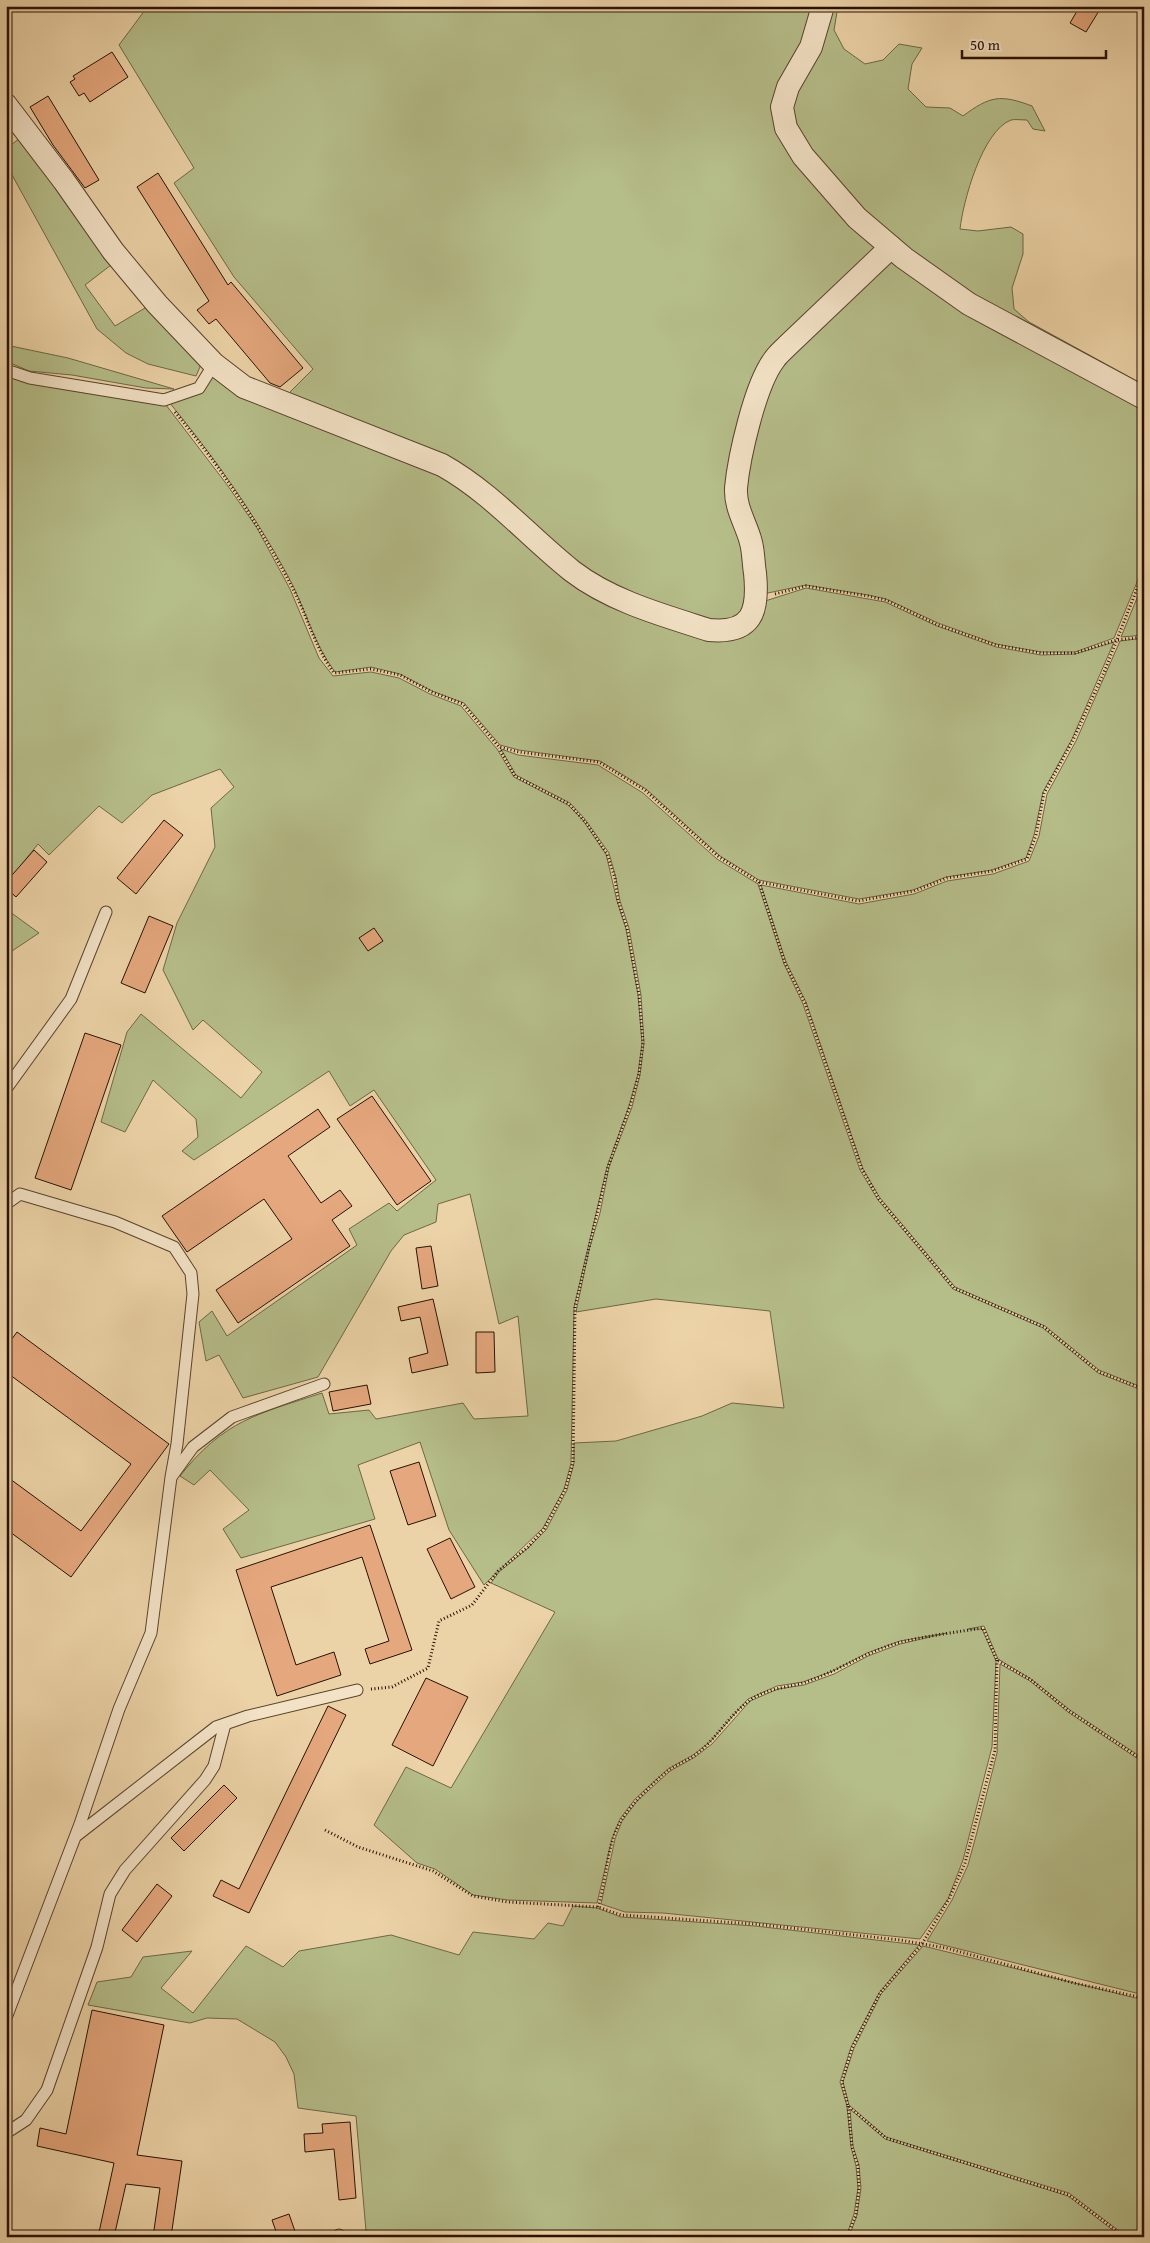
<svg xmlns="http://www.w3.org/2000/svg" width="1150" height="2243" font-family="'Gentium Book Plus',serif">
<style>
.green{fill:#b5bd89;stroke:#6e6746}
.building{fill:#e5a77d;stroke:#281103}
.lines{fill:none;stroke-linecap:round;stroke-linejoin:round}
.service-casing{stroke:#59422c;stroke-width:13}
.minor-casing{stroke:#59422c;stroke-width:24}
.path{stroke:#281103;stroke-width:3;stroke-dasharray:1 2.5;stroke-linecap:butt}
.service{stroke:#f3e2c6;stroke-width:11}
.minor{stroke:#f3e2c6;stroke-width:22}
</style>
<rect width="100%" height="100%" fill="#ecd3a7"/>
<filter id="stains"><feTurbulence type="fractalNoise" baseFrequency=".004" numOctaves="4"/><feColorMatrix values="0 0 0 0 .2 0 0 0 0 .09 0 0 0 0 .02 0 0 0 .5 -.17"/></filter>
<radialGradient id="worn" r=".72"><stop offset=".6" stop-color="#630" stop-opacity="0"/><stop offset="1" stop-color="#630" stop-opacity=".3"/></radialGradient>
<g class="green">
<polygon points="148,6 818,6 776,110 880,252 785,344 739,456 754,588 736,627 616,594 464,474 283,399 313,369 234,277 174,183 194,168 119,45"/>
<path d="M828,6h10l-4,24 10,19 21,15 18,-4 16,-16 23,4 -10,16 -4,25 18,18 24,1 13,8c27,-20 37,-22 69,-10l13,25 -12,-2 -6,-9c-5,0 -12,-1 -16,0 -29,11 -48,82 -51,109l18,2 33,-4 12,7v20l-11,34 2,21 15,13 115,63 -64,-28 -173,-102 -100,-101 -19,-55z"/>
<polygon points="20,138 111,265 85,285 115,326 150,305 197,355 200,367 196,376 148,364 126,353 97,329 6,164 6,149"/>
<polygon points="891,254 1144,404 1144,565 1114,638 1075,652 1041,652 996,644 938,623 886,599 868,595 806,585 763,594 741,491 749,446 782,362"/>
<polygon points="6,345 68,358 174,389 146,388 72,375 29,371 6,361"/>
<path d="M216,370l223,99 97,79 167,85 59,-31 44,-14 79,14 52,24 59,21 45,8 34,-1 39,-12 -42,97 -29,53 -9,43 -8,23 -34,12 -46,7 -33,13 -54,9 -100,-19 -39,-24 -74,-67 -46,-28 -81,-11 -19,-5 -36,-42 -32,-12 -32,-17 -29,-7 -36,5c-22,-29 -30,-65 -47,-96 -34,-63 -74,-119 -119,-174 27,-5 31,-9 47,-32z"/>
<path d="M6,375l160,30 62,81 29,42 33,61 29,69 14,18 38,-4 28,6 31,16 31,12 36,43 17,28 54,28 14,14 24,35 11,47 9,28 12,66 4,48 -4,31 -9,32 -22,61 -33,140 -3,156 -7,26 -21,39 -59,57 -35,-55 -29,-88 -62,23 17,54 -134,39 -18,-29 26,-19 -39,-40 -16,15 -14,-9c44,-56 78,-62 142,-83l7,21 40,-4 7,9 87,-16 11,16 54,-3 -10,-100 -19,8 -29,-130 -32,10 -2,18 -32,13 -13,16 -73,126 -75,21 -24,-43 -13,6 -7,-39 13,-11 15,25 130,-91 -8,-16 40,-26 8,8 39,-31 -62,-90 -24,16 -21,-35 -135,89 -12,-9 16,-14 -2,-18 -43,-39 -28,52 -24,-10 26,-90 14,-18 100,84 21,-26 -59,-52 -10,10 -30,-60 14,-47 38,-76 -4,-39 23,-21 -14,-18 -68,26 -30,28 -23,-17 -50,49 -11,-11 -32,40z"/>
<polygon points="1144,581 1144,635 1121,637"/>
<polygon points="1144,638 1144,1388 1099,1370 1045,1326 955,1287 880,1198 863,1169 806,1002 786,962 761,885 859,904 914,894 947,881 993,874 1029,861 1039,836 1047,794 1076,741 1120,641"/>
<polygon points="501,749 518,755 598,765 643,793 717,859 758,884 784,964 803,1004 860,1170 878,1200 953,1289 1043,1328 1098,1373 1144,1391 1144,1759 1070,1710 1031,1679 998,1659 984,1626 968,1629 982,1629 996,1661 992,1747 963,1860 948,1899 920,1939 663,1913 625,1912 601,1904 615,1839 622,1821 637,1801 670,1771 695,1757 712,1744 750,1701 778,1689 804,1685 834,1674 868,1656 900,1644 947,1633 900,1641 867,1653 833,1671 803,1682 777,1686 748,1699 710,1742 693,1755 668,1769 635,1799 620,1819 612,1839 597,1903 508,1900 473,1895 435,1869 417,1863 374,1825 406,1767 451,1788 555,1612 491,1583 499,1572 528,1548 546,1530 567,1490 574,1463 574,1443 616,1441 702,1416 732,1403 784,1408 770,1311 656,1299 576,1312 589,1250 600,1213 609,1167 632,1107 640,1075 644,1043 641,995 629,928 620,901 616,878 609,853 584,818 570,803 516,775"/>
<polygon points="6,909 39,933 6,955"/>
<polygon points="1000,1664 1030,1681 1068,1712 1144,1763 1144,1995 927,1941 952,1900 968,1865 977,1832 997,1753"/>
<polygon points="573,1906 597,1908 621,1917 755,1926 919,1945 879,1993 851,2047 840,2082 847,2106 851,2147 856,2166 858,2188 854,2214 846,2237 345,2237 366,2231 356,2116 298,2108 294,2074 286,2057 275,2042 237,2019 207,2018 190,2023 88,2005 97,1982 131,1977 143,1957 192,1951 161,1988 193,2013 246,1946 283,1967 299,1951 391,1935 459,1955 473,1932 534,1939 548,1923 563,1926"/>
<polygon points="923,1946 1144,2000 1144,2237 1127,2237 1069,2193 886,2137 849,2105 843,2082 854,2048 881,1994"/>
<polygon points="850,2109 885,2139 1068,2196 1122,2237 849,2237 857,2215 861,2188 859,2165 853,2146"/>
</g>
<g class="building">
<polygon points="1080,6 1102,6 1086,32 1070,23"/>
<polygon points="112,52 128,77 90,102 84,93 79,96 70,82 75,79 73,76"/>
<polygon points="48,96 99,180 85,188 53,145 30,107"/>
<polygon points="158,173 228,285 231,282 303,368 280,387 270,383 216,319 209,324 197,310 209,301 137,187"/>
<polygon points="164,820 183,835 136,894 117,878"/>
<polygon points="34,850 47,862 16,897 6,888 6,882"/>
<polygon points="149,916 173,926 145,993 121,983"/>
<polygon points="374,928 383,941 368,951 359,938"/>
<polygon points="85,1033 121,1045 71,1190 35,1178"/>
<polygon points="372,1096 431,1181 397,1205 337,1119"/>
<polygon points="318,1109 330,1127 288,1156 321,1203 340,1190 352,1206 332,1220 350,1246 238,1323 216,1290 292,1239 264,1199 187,1252 162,1216"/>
<polygon points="431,1246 438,1286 422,1289 416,1248"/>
<polygon points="433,1299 448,1365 412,1373 409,1358 428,1353 420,1317 401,1321 398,1307"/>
<polygon points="17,1332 169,1444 71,1577 6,1529 6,1476 81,1531 131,1464 6,1372 6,1347"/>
<polygon points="476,1332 494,1332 495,1372 476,1373"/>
<polygon points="367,1385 371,1404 333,1411 329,1392"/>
<polygon points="419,1462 436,1516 408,1525 390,1471"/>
<polygon points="370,1525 412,1650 370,1664 365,1649 389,1641 362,1557 271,1587 296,1665 334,1652 341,1675 277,1696 236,1570"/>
<polygon points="450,1538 475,1587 451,1599 427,1549"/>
<polygon points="426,1678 468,1697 433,1766 392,1745"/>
<polygon points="328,1706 346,1715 249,1913 213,1896 221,1880 239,1889"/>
<polygon points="224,1785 237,1798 184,1851 171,1838"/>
<polygon points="157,1884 172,1896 137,1942 122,1930"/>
<polygon points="92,2010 164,2025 137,2155 182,2161 171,2237 153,2237 160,2188 126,2184 114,2237 98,2237 114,2163 37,2146 40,2128 66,2134"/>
<polygon points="350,2122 356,2198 339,2200 334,2149 305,2152 304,2134 323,2133 322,2124"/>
<polygon points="289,2214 297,2237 278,2237 272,2220"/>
</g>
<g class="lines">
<g class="service-casing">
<g id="service">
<polyline points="6,370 30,378 164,400 199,388 214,364"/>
<polyline points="6,1089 71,999 106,912"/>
<polyline points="6,1204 20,1194 115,1222 174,1247 191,1273 193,1294 177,1444 171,1477 151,1633 119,1709 80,1824 6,2018"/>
<polyline points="172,1476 193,1447 232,1417 324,1384"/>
<polyline points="76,1836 216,1727 248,1716 357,1690"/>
<polyline points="6,2133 26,2120 47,2090 97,1947 110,1894 125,1870 205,1780 214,1766 225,1724"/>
<polyline points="339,2235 339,2237"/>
</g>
</g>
<g class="minor-casing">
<g id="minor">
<polyline points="823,6 811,47 788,87 782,107 786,128 803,156 857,218 904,258 969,304 1144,398"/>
<path d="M6,105l58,76 49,70 44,53 57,60 30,23 198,78c50,28 86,71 130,106 39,30 90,44 137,59 43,4 50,-18 46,-57 -2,-11 -1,-22 -5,-34 -5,-17 -15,-32 -14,-51 3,-31 19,-103 38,-128 3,-5 8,-9 13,-14l104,-99"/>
</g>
</g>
<g class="path">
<path d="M175,412c45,54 83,111 116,173 16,29 23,61 43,88l37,-4 29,6 32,17 31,12 36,43 20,5 80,10 46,28 74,67 40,25 99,19 56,-10 33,-13 45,-7 35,-12 9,-24 8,-42 29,-53 32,-70 39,-99"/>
<polyline points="775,594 806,586 868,596 886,600 938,625 996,645 1041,653 1075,653 1117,640 1144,637"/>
<polyline points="759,882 785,963 805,1003 862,1169 879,1199 954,1288 1044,1327 1099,1372 1144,1389"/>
<polyline points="997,1660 995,1750 965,1863 949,1899 922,1944 880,1993 852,2048 842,2082 848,2106 886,2138 1069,2195 1125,2237"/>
<polyline points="371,1689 392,1687 428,1668 439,1621 472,1605 498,1571 528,1547 544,1529 565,1490 573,1463 575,1307 608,1167 630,1106 639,1074 643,1043 639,995 627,928 618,901 615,878 607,854 587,824 569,804 515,776 499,748"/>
<polyline points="325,1830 358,1847 433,1871 473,1896 508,1902 598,1907 621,1915 755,1924 900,1940 946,1948 1074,1983 1144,1998"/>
<path d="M598,1907c9,-28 8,-63 24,-88 9,-14 33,-39 47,-49 8,-6 18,-9 26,-15 21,-15 33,-39 54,-54 17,-13 38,-13 57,-19 32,-11 61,-31 95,-40 26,-6 55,-10 82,-14l14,32 34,20 38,31 75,50"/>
<polyline points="847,2237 856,2215 859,2188 858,2166 852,2147 848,2106"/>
</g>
<use href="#service" class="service"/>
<use href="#minor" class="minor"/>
</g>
<rect width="1150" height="2243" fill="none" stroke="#ecd3a7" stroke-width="25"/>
<rect x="8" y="8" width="1135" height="2228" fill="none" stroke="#281103" stroke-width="2.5"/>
<rect x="12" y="12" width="1125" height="2218" fill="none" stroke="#281103"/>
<path d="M962 50v8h144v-8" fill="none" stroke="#281103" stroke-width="2.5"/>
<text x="970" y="50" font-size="15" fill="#281103" stroke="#f3e2c6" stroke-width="4" paint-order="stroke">50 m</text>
<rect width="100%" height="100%" filter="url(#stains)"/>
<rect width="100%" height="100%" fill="url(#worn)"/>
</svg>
